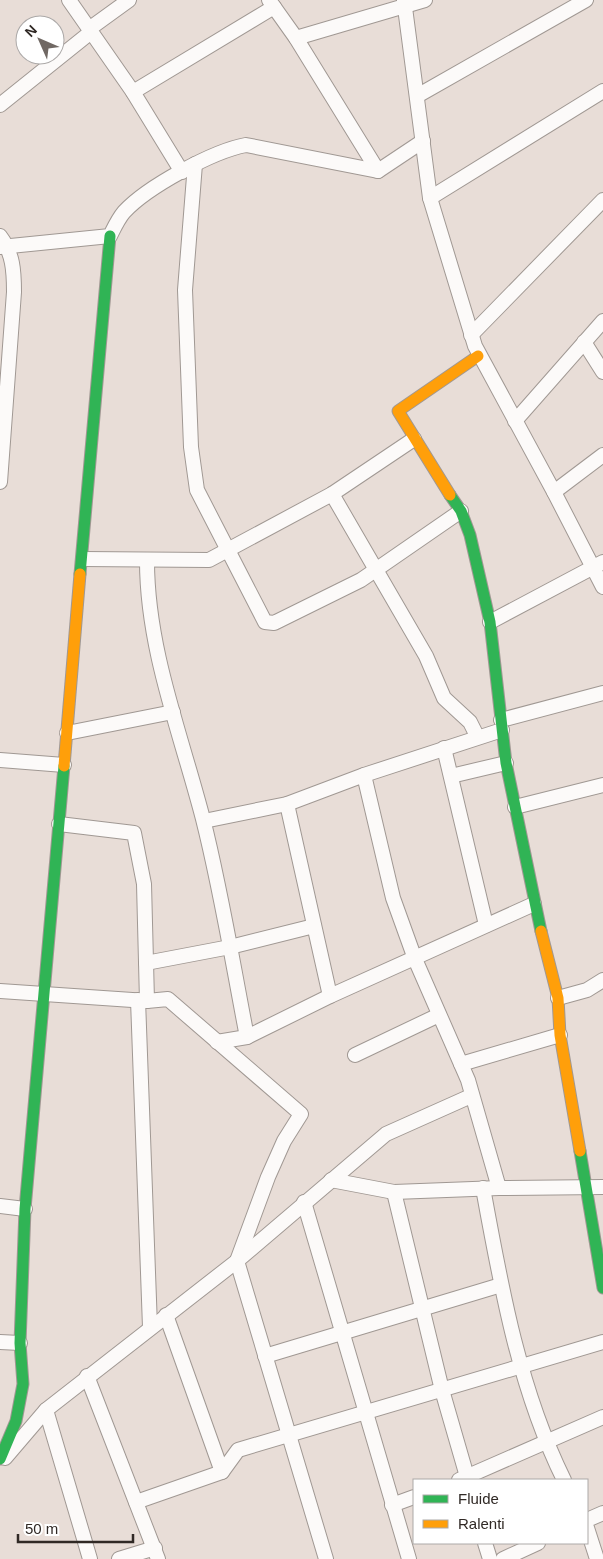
<svg xmlns="http://www.w3.org/2000/svg" width="603" height="1559" font-family="Helvetica,sans-serif">
<style>
.lines{fill:none;stroke-linecap:round;stroke-linejoin:round}
.street-casing{stroke:#a09893;stroke-width:16}
.fast-casing{stroke:#a09893;stroke-width:13}
.slow-casing{stroke:#a09893;stroke-width:13}
.street{stroke:#fcfaf9;stroke-width:14}
.fast{stroke:#30b455;stroke-width:11}
.slow{stroke:#ff9f0a;stroke-width:11}
</style>
<rect width="100%" height="100%" fill="#e8ddd7"/>
<g class="lines">
<g class="street-casing">
<g id="street">
<polyline points="69,0 133,92 182,172"/>
<polyline points="269,0 296,38 378,171"/>
<polyline points="404,0 430,198 475,346 554,492 603,587"/>
<polyline points="89,29 129,0"/>
<polyline points="296,38 425,0"/>
<polyline points="133,92 274,7"/>
<polyline points="417,96 586,0"/>
<polyline points="0,105 91,32"/>
<polyline points="195,164 185,290 191,447 197,490 265,622 274,623 361,580 461,511"/>
<polyline points="430,198 603,91"/>
<path d="M0,236c13,17 14,35 14,56l-14,190"/>
<path d="M0,247l110,-11c4,-8 8,-17 14,-24 23,-25 89,-61 122,-67l132,26 45,-30"/>
<polyline points="471,335 603,200"/>
<polyline points="584,342 603,372"/>
<polyline points="515,421 603,321"/>
<polyline points="554,492 603,455"/>
<polyline points="332,494 426,656 444,698 470,722 477,736"/>
<polyline points="83,559 209,560 332,494 414,439"/>
<path d="M147,561c0,88 34,173 56,258 18,71 30,146 44,218"/>
<polyline points="490,622 603,562"/>
<polyline points="501,720 603,693"/>
<polyline points="67,733 173,712"/>
<polyline points="444,748 486,925"/>
<polyline points="0,760 64,765"/>
<polyline points="364,775 393,898 415,959 468,1080 499,1188"/>
<polyline points="451,776 506,763"/>
<polyline points="287,804 330,996"/>
<polyline points="515,807 603,785"/>
<polyline points="204,821 287,804 364,775 502,730"/>
<polyline points="59,824 134,833 144,884 147,1001"/>
<polyline points="146,963 230,947 314,926"/>
<polyline points="0,991 147,1001 168,999 301,1114 284,1141 268,1177 237,1261 326,1559"/>
<polyline points="558,998 587,990 603,980"/>
<polyline points="138,1000 150,1327"/>
<polyline points="217,1042 247,1037 330,996 534,904"/>
<polyline points="355,1055 439,1015"/>
<polyline points="461,1064 560,1035"/>
<polyline points="331,1180 394,1192 499,1188 603,1187"/>
<path d="M483,1188c18,99 36,201 81,292"/>
<polyline points="394,1192 442,1390 468,1480"/>
<polyline points="304,1202 409,1559"/>
<polyline points="0,1206 25,1209"/>
<polyline points="166,1315 222,1472"/>
<polyline points="0,1342 20,1343"/>
<polyline points="265,1356 501,1285"/>
<polyline points="87,1376 158,1559"/>
<polyline points="46,1410 90,1559"/>
<polyline points="5,1458 46,1410 237,1261 386,1134 471,1096"/>
<polyline points="459,1480 603,1417"/>
<polyline points="136,1502 222,1472 238,1450 603,1342"/>
<polyline points="392,1505 414,1497"/>
<polyline points="587,1520 603,1513"/>
<polyline points="587,1528 597,1559"/>
<polyline points="485,1543 490,1559"/>
<polyline points="119,1559 155,1548"/>
<polyline points="503,1559 538,1543"/>
</g>
</g>
<g class="fast-casing">
<g id="fast">
<polyline points="450,495 461,511 470,535 490,622 506,763 541,931"/>
<polyline points="80,574 110,236"/>
<polyline points="580,1151 603,1288"/>
<polyline points="0,1459 16,1421 23,1384 20,1343 25,1209 64,766"/>
</g>
</g>
<g class="slow-casing">
<g id="slow">
<polyline points="450,495 398,411 478,356"/>
<polyline points="64,766 80,574"/>
<polyline points="541,931 558,998 560,1035 580,1151"/>
</g>
</g>
<use href="#street" class="street"/>
<use href="#fast" class="fast"/>
<use href="#slow" class="slow"/>
</g>
<rect x="413" y="1479" width="175" height="65" fill="#ffffff" stroke="#aca9a8"/>
<rect x="423" y="1495" width="25" height="8" fill="#30b455" stroke="#aca9a8"/>
<text x="458" y="1504" font-size="15" fill="#302925">Fluide</text>
<rect x="423" y="1520" width="25" height="8" fill="#ff9f0a" stroke="#aca9a8"/>
<text x="458" y="1529" font-size="15" fill="#302925">Ralenti</text>
<g transform="translate(40 40) rotate(315)"><circle r="24" fill="#ffffff" stroke="#aca9a8"/>
<path d="M0-4L9 19L0 12L-9 19Z" fill="#706863"/>
<text y="-8" font-size="14" font-weight="bold" text-anchor="middle" fill="#302925">N</text>
</g>
<path d="M18 1534v8h115v-8" fill="none" stroke="#302925" stroke-width="2.5"/>
<text x="25" y="1534" font-size="15" fill="#302925" stroke="#ffffff" stroke-width="4" paint-order="stroke">50 m</text>
</svg>
